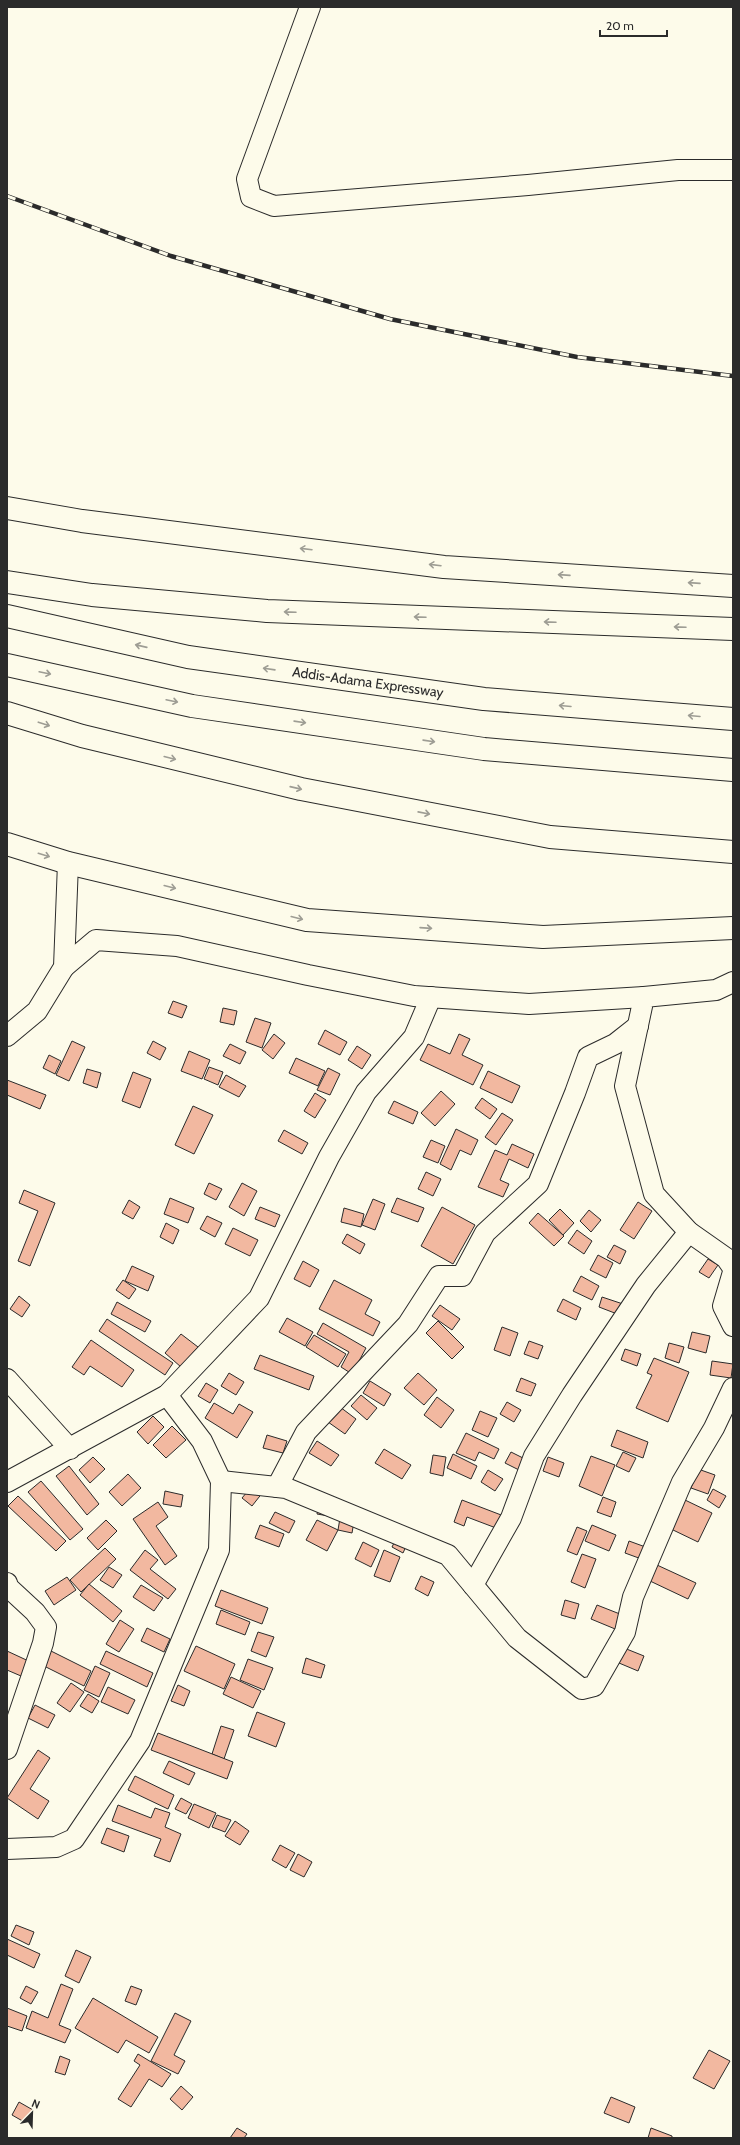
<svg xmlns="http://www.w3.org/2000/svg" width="740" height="2145" font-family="Cabin,sans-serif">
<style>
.building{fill:#f2b8a0;stroke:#2b2b2b}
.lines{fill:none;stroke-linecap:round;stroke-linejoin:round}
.minor-casing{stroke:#2b2b2b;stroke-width:22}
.tertiary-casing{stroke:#2b2b2b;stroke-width:24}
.motorway-casing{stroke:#2b2b2b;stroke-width:24}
.minor{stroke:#fdfbea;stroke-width:20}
.tertiary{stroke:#fdfbea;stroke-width:22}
.motorway{stroke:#fdfbea;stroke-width:22}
.rail-casing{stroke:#2b2b2b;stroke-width:4.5}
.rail{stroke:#fdfbea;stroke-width:3;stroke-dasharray:9;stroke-linecap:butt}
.oneway{stroke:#9e9d94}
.labels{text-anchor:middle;stroke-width:3;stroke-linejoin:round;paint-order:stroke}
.street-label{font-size:14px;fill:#2b2b2b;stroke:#fdfbea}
</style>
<rect width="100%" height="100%" fill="#fdfbea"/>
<g class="building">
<polygon points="173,1001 187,1006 182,1018 168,1013"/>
<polygon points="223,1008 237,1011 234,1025 220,1022"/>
<polygon points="255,1018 271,1023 262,1048 246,1042"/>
<polygon points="325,1030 347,1042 340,1055 318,1044"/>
<polygon points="274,1034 285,1043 273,1059 262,1050"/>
<polygon points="459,1034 470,1039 462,1055 483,1065 473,1085 420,1060 428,1044 450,1054"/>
<polygon points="72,1041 85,1047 69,1081 56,1075"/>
<polygon points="153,1041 166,1048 160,1060 147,1053"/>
<polygon points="230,1044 246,1052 240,1064 223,1056"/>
<polygon points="357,1046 371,1055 362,1069 348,1060"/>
<polygon points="189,1051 210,1060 202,1079 181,1071"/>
<polygon points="49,1055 61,1061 55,1074 43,1068"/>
<polygon points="296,1058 325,1071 318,1086 289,1073"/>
<polygon points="209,1067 223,1072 218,1085 204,1079"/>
<polygon points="328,1068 340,1074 330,1095 317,1090"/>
<polygon points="87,1069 101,1073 97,1088 83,1083"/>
<polygon points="488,1071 520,1086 512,1103 480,1088"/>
<polygon points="133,1072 151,1079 140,1108 122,1101"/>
<polygon points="226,1075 246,1086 239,1097 219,1087"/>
<polygon points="7,1080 46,1095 40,1109 7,1095"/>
<polygon points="441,1091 455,1104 435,1126 421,1113"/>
<polygon points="315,1093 326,1100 315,1118 304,1111"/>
<polygon points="482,1098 497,1109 490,1119 475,1108"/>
<polygon points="394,1101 418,1112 413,1124 388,1113"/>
<polygon points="193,1106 213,1115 194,1154 175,1145"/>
<polygon points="502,1113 513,1120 496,1145 485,1137"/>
<polygon points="456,1129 478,1140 471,1155 460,1150 451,1170 440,1164"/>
<polygon points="284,1130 308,1143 302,1154 278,1141"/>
<polygon points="431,1140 445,1146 438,1163 423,1157"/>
<polygon points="512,1144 534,1154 528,1168 509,1159 500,1180 509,1184 503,1197 478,1187 495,1150 507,1155"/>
<polygon points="426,1172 441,1179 433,1196 418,1189"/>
<polygon points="209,1183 222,1189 216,1200 204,1194"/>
<polygon points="242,1183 257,1191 244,1216 229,1207"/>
<polygon points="24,1190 55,1203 30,1266 18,1261 38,1211 19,1203"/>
<polygon points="170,1198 194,1208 188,1223 164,1214"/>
<polygon points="397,1198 424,1208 418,1222 391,1212"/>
<polygon points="373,1199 385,1204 375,1230 362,1225"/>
<polygon points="129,1200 140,1207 133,1219 122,1213"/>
<polygon points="638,1202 652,1211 634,1239 620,1230"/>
<polygon points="260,1207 280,1215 275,1227 255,1219"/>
<polygon points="442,1207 475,1225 453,1264 421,1246"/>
<polygon points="344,1208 364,1214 361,1227 341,1222"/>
<polygon points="560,1209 574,1223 563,1235 549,1220"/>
<polygon points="589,1210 601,1220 591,1232 580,1221"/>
<polygon points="538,1213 564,1236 554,1246 529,1223"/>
<polygon points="207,1216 222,1223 215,1237 200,1229"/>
<polygon points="166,1223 179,1230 173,1244 160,1237"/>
<polygon points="233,1228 258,1240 250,1256 225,1244"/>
<polygon points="577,1230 592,1241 584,1254 568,1243"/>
<polygon points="347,1234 365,1244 360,1254 342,1243"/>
<polygon points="614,1245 626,1251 620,1264 607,1257"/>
<polygon points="598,1255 613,1263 606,1278 590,1270"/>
<polygon points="708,1259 718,1265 709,1278 699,1272"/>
<polygon points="303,1261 319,1270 310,1287 294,1279"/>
<polygon points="132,1266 154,1276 148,1291 125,1281"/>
<polygon points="581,1276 599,1286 592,1300 573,1291"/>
<polygon points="123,1280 136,1289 129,1299 116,1290"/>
<polygon points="334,1280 372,1300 365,1314 380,1322 373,1336 319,1309"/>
<polygon points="19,1296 30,1305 22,1317 10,1309"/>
<polygon points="602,1297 629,1306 625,1317 599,1307"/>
<polygon points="563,1299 581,1308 576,1320 557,1311"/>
<polygon points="117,1302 151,1321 145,1332 111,1314"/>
<polygon points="440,1305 460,1319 452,1330 432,1316"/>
<polygon points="287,1318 313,1332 305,1346 279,1332"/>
<polygon points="107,1319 173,1363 165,1375 99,1331"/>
<polygon points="438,1321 464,1347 452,1359 426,1333"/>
<polygon points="323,1323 366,1348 352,1374 341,1367 349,1352 317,1334"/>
<polygon points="502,1327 518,1333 510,1356 494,1350"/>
<polygon points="692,1332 710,1336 706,1353 688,1348"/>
<polygon points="181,1334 198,1347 181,1367 165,1353"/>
<polygon points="314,1335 346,1354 338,1367 306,1347"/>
<polygon points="91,1340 134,1370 122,1387 90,1366 84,1375 72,1367"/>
<polygon points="529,1341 543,1346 538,1359 524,1354"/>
<polygon points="669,1343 684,1347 679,1363 665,1358"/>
<polygon points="625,1349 641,1354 637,1366 621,1360"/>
<polygon points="260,1355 314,1376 309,1390 254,1369"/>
<polygon points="654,1358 689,1372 668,1422 636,1408 652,1375 647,1373"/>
<polygon points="712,1361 733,1364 731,1378 710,1375"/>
<polygon points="229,1373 244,1382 236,1395 221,1386"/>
<polygon points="418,1373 437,1390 424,1405 404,1388"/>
<polygon points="521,1378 536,1384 531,1396 516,1391"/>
<polygon points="370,1381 391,1394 384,1406 363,1393"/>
<polygon points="206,1383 218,1390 210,1403 198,1396"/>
<polygon points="361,1395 377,1408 367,1420 351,1406"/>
<polygon points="437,1397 454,1410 441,1428 424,1415"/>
<polygon points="507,1402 521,1410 514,1422 500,1414"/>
<polygon points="214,1403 233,1414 239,1404 253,1412 237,1438 205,1418"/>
<polygon points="340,1407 356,1419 345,1434 328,1422"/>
<polygon points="480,1411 497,1418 488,1437 472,1430"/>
<polygon points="153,1416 164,1427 148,1444 137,1432"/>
<polygon points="172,1426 186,1440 166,1458 153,1445"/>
<polygon points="617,1430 648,1442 643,1458 611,1446"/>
<polygon points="466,1433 499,1449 494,1459 479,1452 475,1461 456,1453"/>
<polygon points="267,1435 287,1441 283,1453 263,1448"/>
<polygon points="317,1441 339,1455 331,1466 309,1453"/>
<polygon points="384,1449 411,1465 402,1479 375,1463"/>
<polygon points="511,1452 529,1461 523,1472 505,1463"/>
<polygon points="623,1452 636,1458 629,1472 616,1466"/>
<polygon points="453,1454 477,1466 471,1479 447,1468"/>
<polygon points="433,1455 446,1457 443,1476 430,1473"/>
<polygon points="591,1456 615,1465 602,1496 579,1486"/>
<polygon points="93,1457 105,1469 90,1483 79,1470"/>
<polygon points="548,1457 564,1463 559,1477 543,1471"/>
<polygon points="69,1466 99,1504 87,1515 56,1476"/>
<polygon points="698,1469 715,1475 708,1494 691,1488"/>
<polygon points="488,1470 503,1479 495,1491 481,1482"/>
<polygon points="128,1474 141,1488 122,1506 109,1492"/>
<polygon points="258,1479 267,1487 252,1506 242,1498"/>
<polygon points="41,1481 83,1529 70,1540 28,1492"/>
<polygon points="713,1489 726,1496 719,1508 707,1500"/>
<polygon points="165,1491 183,1495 181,1507 163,1504"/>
<polygon points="18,1496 66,1541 56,1551 8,1506"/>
<polygon points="603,1497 616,1502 611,1517 597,1512"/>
<polygon points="462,1500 509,1518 504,1531 467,1517 464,1526 454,1522"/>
<polygon points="685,1500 712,1513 698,1542 671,1529"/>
<polygon points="158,1502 168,1517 156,1526 177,1556 165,1565 133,1519"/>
<polygon points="319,1504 356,1510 352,1533 338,1530 340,1518 317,1514"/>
<polygon points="275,1512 295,1521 289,1533 269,1523"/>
<polygon points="106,1520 117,1531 98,1550 87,1538"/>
<polygon points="317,1520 338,1530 327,1551 306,1540"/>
<polygon points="260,1525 284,1534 279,1547 255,1538"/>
<polygon points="592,1525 616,1535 609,1551 585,1541"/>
<polygon points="577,1527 587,1531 577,1555 567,1551"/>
<polygon points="398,1535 409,1540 403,1553 392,1547"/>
<polygon points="629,1541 651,1549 647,1561 625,1553"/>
<polygon points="363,1542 379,1550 371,1567 355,1559"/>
<polygon points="105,1548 116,1559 81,1592 70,1580"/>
<polygon points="145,1550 158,1560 150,1569 176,1589 168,1599 130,1570"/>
<polygon points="384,1550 400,1557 390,1582 374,1576"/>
<polygon points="582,1554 596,1559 585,1588 571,1582"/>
<polygon points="657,1565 696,1583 688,1599 650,1581"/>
<polygon points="109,1567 122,1575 113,1588 100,1580"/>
<polygon points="421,1576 434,1582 428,1596 415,1589"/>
<polygon points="67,1577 76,1590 54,1605 45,1591"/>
<polygon points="89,1584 122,1611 113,1622 80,1595"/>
<polygon points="141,1585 163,1598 154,1611 133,1597"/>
<polygon points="221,1590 268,1608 262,1624 215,1606"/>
<polygon points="565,1600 579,1604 575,1619 561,1615"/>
<polygon points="597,1605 625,1616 620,1631 591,1619"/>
<polygon points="221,1610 250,1622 245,1635 216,1624"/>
<polygon points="120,1620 134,1629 119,1652 106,1644"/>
<polygon points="147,1628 170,1639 164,1652 141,1641"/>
<polygon points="258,1632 274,1637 266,1657 251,1651"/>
<polygon points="196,1646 235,1664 224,1689 184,1671"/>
<polygon points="624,1648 644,1656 638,1671 619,1663"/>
<polygon points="7,1651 35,1664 28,1679 7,1670"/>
<polygon points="51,1651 91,1671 84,1686 44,1666"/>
<polygon points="106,1651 153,1673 147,1687 100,1664"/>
<polygon points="306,1658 325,1665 321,1678 302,1673"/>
<polygon points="248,1659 273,1668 264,1690 240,1680"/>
<polygon points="95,1666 110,1673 99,1697 84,1690"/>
<polygon points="231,1677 261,1691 253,1708 223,1694"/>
<polygon points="71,1683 84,1692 70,1712 57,1703"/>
<polygon points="178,1685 190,1691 184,1706 171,1701"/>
<polygon points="108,1687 135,1700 128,1714 101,1702"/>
<polygon points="88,1694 99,1701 92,1713 80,1706"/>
<polygon points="35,1705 55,1715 48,1728 28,1718"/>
<polygon points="257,1712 285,1723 276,1747 248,1736"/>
<polygon points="221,1726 234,1730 224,1759 212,1754"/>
<polygon points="158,1733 233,1762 227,1779 151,1750"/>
<polygon points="38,1750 50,1758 30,1789 49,1801 38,1819 7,1798"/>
<polygon points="169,1761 195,1773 189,1785 163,1773"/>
<polygon points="135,1776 174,1795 168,1809 128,1790"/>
<polygon points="181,1798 192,1804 186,1814 175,1809"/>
<polygon points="194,1804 216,1813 209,1828 188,1818"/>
<polygon points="118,1805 151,1818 155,1808 170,1813 165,1827 181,1834 170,1862 154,1856 161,1839 112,1821"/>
<polygon points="217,1815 231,1820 225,1832 212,1827"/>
<polygon points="235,1821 249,1831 240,1845 225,1836"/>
<polygon points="107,1828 129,1836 124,1852 101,1843"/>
<polygon points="280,1845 295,1853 286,1868 272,1860"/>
<polygon points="298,1854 312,1862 304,1877 290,1870"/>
<polygon points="16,1925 34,1932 29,1945 11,1936"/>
<polygon points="7,1939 40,1954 34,1968 7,1955"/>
<polygon points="76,1950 91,1957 79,1983 65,1976"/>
<polygon points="61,1984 73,1989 59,2025 71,2030 65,2043 26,2028 32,2011 48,2018"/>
<polygon points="26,1986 38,1992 31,2004 20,1998"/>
<polygon points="131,1986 142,1990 136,2005 125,2001"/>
<polygon points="93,1998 158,2037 149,2053 126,2040 118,2053 75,2028"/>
<polygon points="7,2008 27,2016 22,2031 7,2026"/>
<polygon points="175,2013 191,2021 174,2055 185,2061 178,2074 151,2061"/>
<polygon points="709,2050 730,2061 714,2089 693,2078"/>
<polygon points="138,2054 171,2074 162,2087 149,2079 131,2107 118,2099 140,2065 134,2061"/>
<polygon points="60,2056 70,2060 65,2075 55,2072"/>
<polygon points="181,2086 193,2097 182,2110 170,2099"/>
<polygon points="611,2097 635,2107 629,2123 604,2113"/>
<polygon points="19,2102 33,2110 26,2123 12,2115"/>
<polygon points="237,2128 247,2134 244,2138 230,2138"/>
<polygon points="651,2128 672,2136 672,2138 648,2138"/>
</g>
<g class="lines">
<g class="minor-casing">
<g id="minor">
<polyline points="310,7 247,179 251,197 274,206 528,185 678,170 733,170"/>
<polyline points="64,967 96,940 177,946 308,975 414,996 529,1004 644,997"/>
<polyline points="733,982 716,990 644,997 625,1086 654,1194 689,1232 726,1258 733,1268"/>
<polyline points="7,1036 37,1011 64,967 68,863"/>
<polyline points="733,1272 723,1306 733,1326"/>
<polyline points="7,1379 70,1449"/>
<polyline points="221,1481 286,1488 448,1555 517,1638 582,1689 594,1686 625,1632 633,1597 682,1482 714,1428 733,1388"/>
<polyline points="7,1482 167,1395 259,1298 329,1157 366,1092 414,1037 431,997"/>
<polyline points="277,1487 306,1432 408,1324 439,1276 462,1276 485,1233 538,1184 575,1093 588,1057 615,1044 638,1026"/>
<polyline points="7,1583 8,1587 35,1612 46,1627 43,1643 7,1749"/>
<polyline points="473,1585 511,1518 534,1456 572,1395 646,1285 689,1232"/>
<polyline points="7,1849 56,1847 74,1839 140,1741 219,1550 221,1481 202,1441 167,1395"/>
</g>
</g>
<g class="tertiary-casing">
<g id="tertiary">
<polyline points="7,508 82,521 444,567 733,586"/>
<polyline points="7,844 68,863 307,920 543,937 733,928"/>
</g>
</g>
<g class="motorway-casing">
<g id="motorway">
<polyline points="7,582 92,595 267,611 733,629"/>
<polyline points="7,616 188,657 484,699 733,719"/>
<polyline points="7,665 192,706 484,749 733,770"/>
<polyline points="7,713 82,736 301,789 550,837 733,852"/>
</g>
</g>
<use href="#minor" class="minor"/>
<use href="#tertiary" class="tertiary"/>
<use href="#motorway" class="motorway"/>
<g class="rail-casing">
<polyline id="rail" points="7,196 171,256 390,319 577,357 733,376"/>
</g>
<use href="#rail" class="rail"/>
</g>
<defs><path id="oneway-shaft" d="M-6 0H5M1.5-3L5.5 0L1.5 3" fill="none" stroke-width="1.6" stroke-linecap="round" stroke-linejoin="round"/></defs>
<g class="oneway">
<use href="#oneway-shaft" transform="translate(306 549) rotate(-173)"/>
<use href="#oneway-shaft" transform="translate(435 565) rotate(-173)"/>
<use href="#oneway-shaft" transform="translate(564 575) rotate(-176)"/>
<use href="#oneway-shaft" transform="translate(694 583) rotate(-176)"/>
<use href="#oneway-shaft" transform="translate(290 612) rotate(-178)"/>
<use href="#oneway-shaft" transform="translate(420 617) rotate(-178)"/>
<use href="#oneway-shaft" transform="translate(550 622) rotate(-178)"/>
<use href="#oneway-shaft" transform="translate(680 627) rotate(-178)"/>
<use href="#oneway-shaft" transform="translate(141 646) rotate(-167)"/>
<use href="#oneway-shaft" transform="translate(269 669) rotate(-172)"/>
<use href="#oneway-shaft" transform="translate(45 673) rotate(12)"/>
<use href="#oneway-shaft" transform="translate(172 701) rotate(12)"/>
<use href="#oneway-shaft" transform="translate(565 706) rotate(-175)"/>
<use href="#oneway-shaft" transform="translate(694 716) rotate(-175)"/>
<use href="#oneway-shaft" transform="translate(300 722) rotate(8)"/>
<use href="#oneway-shaft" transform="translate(44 724) rotate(18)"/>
<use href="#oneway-shaft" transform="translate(429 741) rotate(8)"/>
<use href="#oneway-shaft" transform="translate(170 758) rotate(14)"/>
<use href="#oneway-shaft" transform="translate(296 788) rotate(13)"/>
<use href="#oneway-shaft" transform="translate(424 813) rotate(11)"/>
<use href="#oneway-shaft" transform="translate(44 855) rotate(17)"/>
<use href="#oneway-shaft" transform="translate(170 887) rotate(14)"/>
<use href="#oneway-shaft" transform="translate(297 918) rotate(14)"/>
<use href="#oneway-shaft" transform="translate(426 928) rotate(4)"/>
</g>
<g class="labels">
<g class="street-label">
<text transform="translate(368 682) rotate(8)" y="5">Addis-Adama Expressway</text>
</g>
</g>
<rect width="740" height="2145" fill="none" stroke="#2b2b2b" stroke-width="16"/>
<g transform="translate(32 2113) rotate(23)" stroke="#fdfbea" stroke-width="3" paint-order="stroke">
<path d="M0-3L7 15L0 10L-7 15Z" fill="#2b2b2b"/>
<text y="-6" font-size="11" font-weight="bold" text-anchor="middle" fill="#2b2b2b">N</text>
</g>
<path d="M600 30v6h67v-6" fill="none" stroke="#2b2b2b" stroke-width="2"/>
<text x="606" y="30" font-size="12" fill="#2b2b2b" stroke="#fdfbea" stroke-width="3" paint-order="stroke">20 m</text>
</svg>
